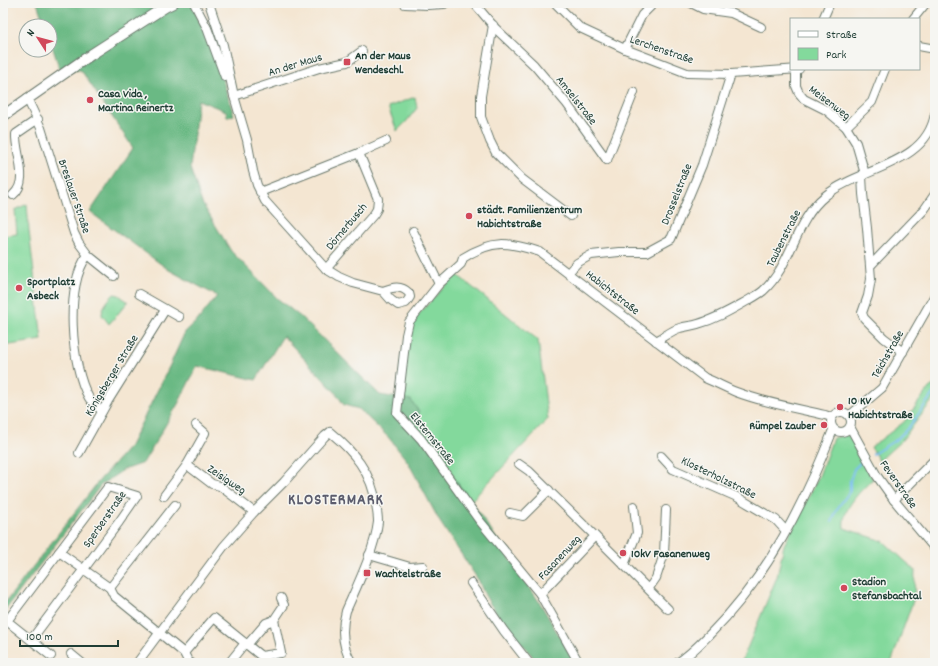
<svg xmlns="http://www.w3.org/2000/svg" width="938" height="666" font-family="Dekko,sans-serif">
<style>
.green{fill:#83d99c;stroke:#518b68}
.forest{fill:#6ab984;stroke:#447b5c}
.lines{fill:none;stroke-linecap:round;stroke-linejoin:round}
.stream{stroke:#7ebff3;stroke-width:2}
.minor-casing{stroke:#6a786b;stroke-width:10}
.major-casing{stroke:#6a786b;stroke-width:12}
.minor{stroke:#fff;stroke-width:8}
.major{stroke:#fff;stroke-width:10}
.poi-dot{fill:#d1495b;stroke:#f6f6f2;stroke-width:1.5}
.labels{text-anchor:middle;stroke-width:3;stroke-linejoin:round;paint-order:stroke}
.street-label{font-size:12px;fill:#1f3d34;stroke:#f6f6f2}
.poi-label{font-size:12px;font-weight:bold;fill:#1f3d34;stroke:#f6f6f2;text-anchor:start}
.district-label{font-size:16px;font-weight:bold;letter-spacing:1px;fill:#5c5d6d;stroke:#f6f6f2}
</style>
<rect width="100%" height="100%" fill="#f6f6f2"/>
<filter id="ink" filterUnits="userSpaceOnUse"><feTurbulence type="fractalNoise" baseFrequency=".025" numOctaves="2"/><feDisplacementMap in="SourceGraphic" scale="8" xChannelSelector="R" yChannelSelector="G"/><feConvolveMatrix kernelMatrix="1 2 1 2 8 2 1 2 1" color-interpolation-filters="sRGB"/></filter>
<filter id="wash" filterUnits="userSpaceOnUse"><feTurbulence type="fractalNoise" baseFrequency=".012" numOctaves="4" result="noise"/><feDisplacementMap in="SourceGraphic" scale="16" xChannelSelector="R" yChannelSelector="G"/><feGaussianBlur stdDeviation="0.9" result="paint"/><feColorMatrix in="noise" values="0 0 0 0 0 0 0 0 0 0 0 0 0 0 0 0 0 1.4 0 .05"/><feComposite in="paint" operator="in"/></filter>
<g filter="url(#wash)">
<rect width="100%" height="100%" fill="#f4e6d2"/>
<g class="green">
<polygon points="415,97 417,108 406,122 397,131 388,107"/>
<polygon points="27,204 29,231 42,340 3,346 3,236 17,234 15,210"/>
<polygon points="456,274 538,340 548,419 471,501 416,428 419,412 411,401 402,399 409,335 416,317"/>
<path d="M114,294l5,1 9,7 -19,22 -7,-9c0,-8 6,-15 12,-21z"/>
<polygon points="935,384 935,397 902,440 879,461 871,447 904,422 929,388"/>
<path d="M848,435l4,5 5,12 16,27c-13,12 -32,31 -29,49l39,13 32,29 -1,28 -23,65h-150l36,-86 7,-32 35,-69 14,-38z"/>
</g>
<path class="forest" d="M37,3h154l22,47 21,65 -7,2 -1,-6 -28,-11 -8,68 12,35 29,48 47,48 24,19 78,77 31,5 8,12 -3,16 55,73 69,102 35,60h-37c-19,-24 -50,-53 -59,-82l-39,-59 -32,-60 -19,-24 -30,-29 -15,-4 -8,-12 -53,-57 -27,44 -59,-14 -19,38 -35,59 -20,7 -22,15 -98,128v-10h2l93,-121 32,-36 40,-81 15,-33 13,-12 19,-24 -48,-26 -79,-58 43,-64 -52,-78h-21l-10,-30v-14h-5z"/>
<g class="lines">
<g class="stream">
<polyline points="873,454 897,439 909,427 935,391"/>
<polyline points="832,522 837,509 850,491 850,481 854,469 862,461"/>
</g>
</g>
</g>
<g filter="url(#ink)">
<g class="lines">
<g class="minor-casing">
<g id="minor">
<polyline points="194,3 207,28 225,77"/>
<path d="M209,3l14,42 11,51 13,44 6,31 4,14 8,16 61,68 13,8 14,6 30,8 8,9 7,5 8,-2 4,-6 -1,-4c-8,-8 -16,-6 -26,-2"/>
<polyline points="474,3 496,29 534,65 567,104 607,160"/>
<polyline points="555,3 580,28 625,49 687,73 731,74 799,69"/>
<polyline points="691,3 703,9 731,13 761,27"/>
<polyline points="823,19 830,3"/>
<polyline points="913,19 926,3"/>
<polyline points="493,25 481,96 481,117 490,141 496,153 522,179 571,216"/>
<polyline points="919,46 935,49"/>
<polyline points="625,49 642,15 654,3"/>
<polyline points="796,69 796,86 799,93 804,99 826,110 846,127 856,143 865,174"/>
<polyline points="234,96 319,68 347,62 362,51"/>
<path d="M27,98l14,30 33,105 5,10 9,12c-24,29 -17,112 1,143 3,5 9,9 13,13"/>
<polyline points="846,127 872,102 885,69"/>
<polyline points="359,153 386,141"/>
<polyline points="607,160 634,92"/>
<polyline points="862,176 863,194 867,228 871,279 868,296 862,313 864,318 884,338 903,352"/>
<polyline points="260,192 359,153 378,199 377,209 374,214 326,269"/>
<path d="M13,195c17,-14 2,-42 3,-61l22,-15"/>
<polyline points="413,231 439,284"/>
<polyline points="88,255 114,276"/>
<polyline points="871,265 924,210 935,194"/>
<polyline points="568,273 577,263 591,255 619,252 647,252 671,239 702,165 731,74"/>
<polyline points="139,294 179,317"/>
<path d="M656,341c8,-4 16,-11 24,-13 6,-2 12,-2 18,-4 18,-5 33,-14 49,-23 5,-3 11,-6 16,-10 29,-26 32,-71 62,-95 35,-29 101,-30 110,-82"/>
<circle cx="841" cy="422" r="10"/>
<polyline points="849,416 882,388 935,295"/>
<polyline points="850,427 877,476 894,500 935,549"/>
<polyline points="79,453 108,401 165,310"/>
<polyline points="661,456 673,469 737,497 776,520 786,531"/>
<polyline points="519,464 529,471 595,536 540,594"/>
<polyline points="187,465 205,433 196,425"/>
<polyline points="164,496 187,465 212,484 220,486 254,512"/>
<polyline points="894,500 935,459"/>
<polyline points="510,513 523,516 549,490"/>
<polyline points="595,536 668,609"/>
<polyline points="59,552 110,588 114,596 184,653 188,661 191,663"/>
<polyline points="369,555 410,567 423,566"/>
<polyline points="624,565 637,533 634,506"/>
<polyline points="471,583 504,631 529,663"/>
<polyline points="110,588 175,505"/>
<polyline points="649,588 656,578 664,554 666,510"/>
<polyline points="31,640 119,522 137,496 108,487 7,621 51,656"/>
<polyline points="247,645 266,623 274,620 284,605 281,598"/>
<polyline points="184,653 214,618 261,656 281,653 274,620"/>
<polyline points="71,654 82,663"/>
<path d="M137,663l87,-117 30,-34 30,-30 41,-46 5,-4c23,19 42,41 46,72 1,6 2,12 2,18 -3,27 -21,64 -32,89 -5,18 -4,36 6,52"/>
<polyline points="229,663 245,643"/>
<path d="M579,663l-39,-69 -61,-74 -58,-81 -24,-26 9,-78 3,-13 30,-38 22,-20 2,-6c30,-19 45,-16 77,-6l165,126c10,4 21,10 31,14 29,11 59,16 89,23l6,2"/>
<path d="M677,663c13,-8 24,-20 34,-30 57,-57 93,-129 122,-203"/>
</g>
</g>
<g class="major-casing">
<g id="major">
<polyline points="405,3 428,4 444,3"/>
<polyline points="3,116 92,54 165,7 173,3"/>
</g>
</g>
<use href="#minor" class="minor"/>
<use href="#major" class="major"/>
</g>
</g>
<g class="poi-dot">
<rect x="343" y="58" width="8" height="8" rx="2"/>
<circle cx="90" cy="100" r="4"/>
<circle cx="469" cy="216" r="4"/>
<circle cx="19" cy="288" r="4"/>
<circle cx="840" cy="407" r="4"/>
<circle cx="824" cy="425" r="4"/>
<circle cx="623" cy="553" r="4"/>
<rect x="363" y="569" width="8" height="8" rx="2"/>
<circle cx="844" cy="588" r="4"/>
</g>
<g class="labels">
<g class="street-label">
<text transform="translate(662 49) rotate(19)" y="4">Lerchenstraße</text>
<text transform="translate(295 64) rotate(-17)" y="4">An der Maus</text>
<text transform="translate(577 100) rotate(52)" y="4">Amselstraße</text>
<text transform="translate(830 102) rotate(37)" y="4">Meisenweg</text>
<text transform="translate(676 194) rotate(-68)" y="4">Drosselstraße</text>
<text transform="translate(75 196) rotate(71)" y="4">Breslauer Straße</text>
<text transform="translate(346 226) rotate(-50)" y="4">Dörnerbusch</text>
<text transform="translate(783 238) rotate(-63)" y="4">Taubenstraße</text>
<text transform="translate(613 292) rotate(38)" y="4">Habichtstraße</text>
<text transform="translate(887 354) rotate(-60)" y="4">Teichstraße</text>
<text transform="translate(111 375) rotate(-59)" y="4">Königsberger Straße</text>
<text transform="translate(433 438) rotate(51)" y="4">Elsternstraße</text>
<text transform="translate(719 477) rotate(26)" y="4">Klosterholzstraße</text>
<text transform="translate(227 479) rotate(34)" y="4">Zeisigweg</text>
<text transform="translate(899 484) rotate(55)" y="4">Feverstraße</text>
<text transform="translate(104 519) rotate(-55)" y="4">Sperberstraße</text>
<text transform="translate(559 557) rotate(-47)" y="4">Fasanenweg</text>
</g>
<g class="poi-label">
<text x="355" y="59">An der Maus<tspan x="355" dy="14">Wendeschl.</tspan></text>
<text x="98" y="97">Casa Vida ,<tspan x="98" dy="14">Martina Reinertz</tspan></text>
<text x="477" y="213">städt. Familienzentrum<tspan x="477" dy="14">Habichtstraße</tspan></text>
<text x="27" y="285">Sportplatz<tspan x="27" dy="14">Asbeck</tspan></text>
<text x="848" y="404">10 KV<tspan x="848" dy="14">Habichtstraße</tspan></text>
<text x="816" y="429" text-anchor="end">Rümpel Zauber</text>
<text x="631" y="557">10kV Fasanenweg</text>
<text x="375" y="577">Wachtelstraße</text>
<text x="852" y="585">Stadion<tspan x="852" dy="14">Stefansbachtal</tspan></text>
</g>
<g class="district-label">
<text x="336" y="504">KLOSTERMARK</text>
</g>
</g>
<rect width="938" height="666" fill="none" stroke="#f6f6f2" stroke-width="16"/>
<rect x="790" y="18" width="130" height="52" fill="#f6f6f2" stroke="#a0aca6"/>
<rect x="798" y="31" width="20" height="6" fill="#ffffff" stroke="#a0aca6"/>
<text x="826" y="38" font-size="12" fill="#1f3d34">Straße</text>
<rect x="798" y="48" width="20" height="12" fill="#83d99c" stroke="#a0aca6"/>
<text x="826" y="58" font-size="12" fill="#1f3d34">Park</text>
<g transform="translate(38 38) rotate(306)"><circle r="19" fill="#f6f6f2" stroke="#a0aca6"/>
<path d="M0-3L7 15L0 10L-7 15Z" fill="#d1495b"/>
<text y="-6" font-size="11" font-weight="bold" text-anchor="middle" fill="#1f3d34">N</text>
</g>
<path d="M20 640v6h98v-6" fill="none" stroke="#1f3d34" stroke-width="2"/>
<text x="26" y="640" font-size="12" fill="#1f3d34" stroke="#f6f6f2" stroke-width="3" paint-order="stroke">100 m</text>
</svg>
